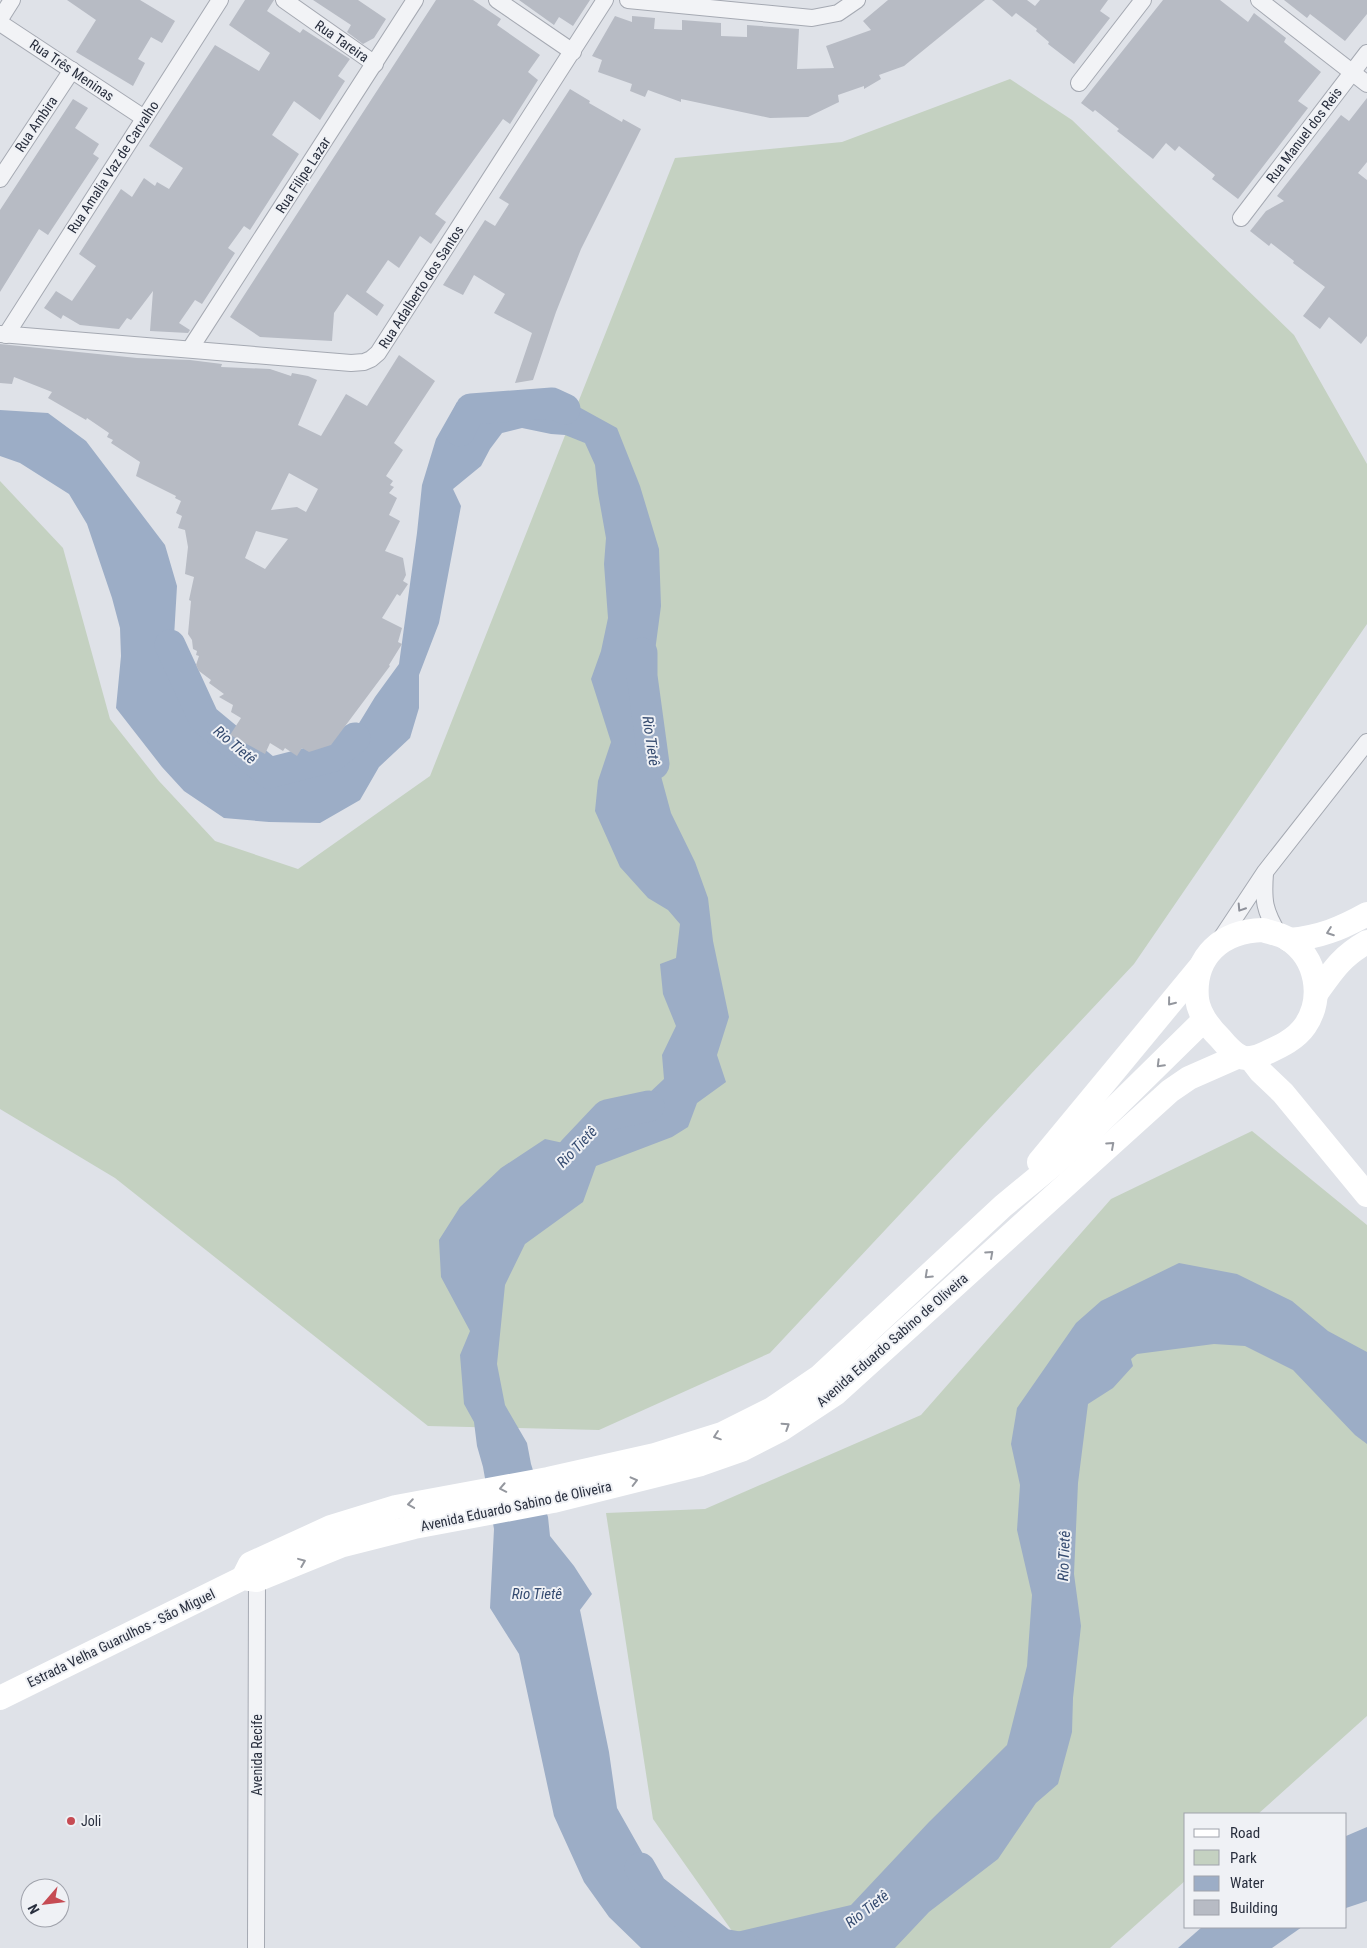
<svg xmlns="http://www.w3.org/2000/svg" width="1367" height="1948" font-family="'Roboto Condensed',sans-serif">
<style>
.green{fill:#c4d1c1}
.water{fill:#9cadc6}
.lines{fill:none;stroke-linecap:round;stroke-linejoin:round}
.river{stroke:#9cadc6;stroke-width:31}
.building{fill:#b7bbc4;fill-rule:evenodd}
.street-casing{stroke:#a5a9b2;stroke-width:18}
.street{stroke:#f2f3f6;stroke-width:16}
.secondary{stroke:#fff;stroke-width:24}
.oneway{stroke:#8e919a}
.oneway2{stroke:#94979e}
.poi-dot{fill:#c64b53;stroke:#eff1f5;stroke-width:2}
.labels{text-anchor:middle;stroke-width:4;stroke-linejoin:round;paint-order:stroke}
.street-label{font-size:14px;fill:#292f3e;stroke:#eff1f5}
.poi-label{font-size:14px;fill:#292f3e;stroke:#eff1f5;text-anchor:start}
.water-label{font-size:15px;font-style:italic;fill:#354b70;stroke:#eff1f5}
</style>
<rect width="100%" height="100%" fill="#dfe2e8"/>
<g class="green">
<polygon points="1010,79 1072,120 1294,335 1367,464 1367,624 1134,964 770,1353 599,1430 428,1426 115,1178 0,1109 0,481 63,548 110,719 159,781 215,841 298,869 430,776 675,158 842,142"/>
<polygon points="1252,1131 1367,1225 1367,1716 1258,1814 1186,1814 1186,1880 1110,1948 744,1948 653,1819 606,1513 705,1509 921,1415 1111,1199"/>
</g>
<g class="water">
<polygon points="542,395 577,406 617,428 640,486 659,549 661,606 653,666 640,710 653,729 658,765 671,813 695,862 708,898 713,941 729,1017 717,1055 726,1082 697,1103 688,1127 672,1137 596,1166 583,1202 525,1244 505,1285 497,1364 505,1405 527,1443 531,1464 548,1517 550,1536 574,1566 592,1594 580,1610 609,1752 617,1808 647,1861 668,1903 692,1916 732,1933 851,1905 929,1822 1007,1745 1027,1666 1032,1595 1017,1530 1020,1485 1011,1444 1017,1408 1076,1323 1101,1301 1179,1263 1237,1274 1292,1301 1328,1331 1367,1352 1367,1444 1355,1435 1293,1370 1245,1346 1214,1344 1137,1354 1131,1359 1133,1366 1113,1388 1088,1404 1078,1483 1074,1574 1081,1626 1073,1698 1072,1732 1058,1784 1036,1803 998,1859 929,1912 895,1948 641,1948 609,1917 584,1882 554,1816 519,1654 490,1608 494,1529 483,1467 477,1446 474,1422 464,1404 460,1355 470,1331 441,1277 439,1240 460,1207 501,1168 545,1139 577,1146 593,1128 624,1103 647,1095 664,1079 662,1055 676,1026 663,994 660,964 676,958 680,924 668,910 648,898 620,867 595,811 598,781 611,742 591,679 601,651 608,618 604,564 606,538 598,493 595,465 585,443 565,435 551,434 522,428 502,433 490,449 481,466 453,489 461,506 439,623 419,675 419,708 410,738 379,767 360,800 320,823 269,822 224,818 184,791 162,767 116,708 121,656 120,628 112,598 87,524 69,494 20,463 0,456 0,410 48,413 86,441 165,545 177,586 174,637 189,686 202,716 231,756 259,773 289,775 321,760 353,733 375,697 399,664 417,533 422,485 436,439 457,402 479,408 522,406"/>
<polygon points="1367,1827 1367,1901 1346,1908 1346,1836"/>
<polygon points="1202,1927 1302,1927 1272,1948 1178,1948"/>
</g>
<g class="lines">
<g class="river">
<polyline points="460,431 471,409 552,403 565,409"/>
<polyline points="170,645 204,719 269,773 331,757 355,738"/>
<polyline points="642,653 642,676 654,764"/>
<polyline points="573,1151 607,1115 649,1106"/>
<polyline points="640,1868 652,1889 722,1944 744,1948"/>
</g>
</g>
<g class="building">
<polygon points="67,0 140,0 175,21 162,43 151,37 138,59 145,63 133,86 76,52 96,20"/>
<polygon points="245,0 274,0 267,11 300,33 303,29 350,59 338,76 345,81 320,120 294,101 272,135 299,154 250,230 244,226 228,248 235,253 202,304 195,300 179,323 190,330 188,333 150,331 153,291 131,320 127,318 119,329 80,325 63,315 61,319 44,308 56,291 72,301 96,266 79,254 121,189 132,197 144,178 155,186 157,182 169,189 183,168 149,146 215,45 259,71 270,53 229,25"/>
<polygon points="313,0 358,0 386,19 374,38 363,44 347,32 351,25"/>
<polygon points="436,0 473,0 501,19 497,25 540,55 528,72 538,80 510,124 503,119 435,214 446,222 431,244 420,236 399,268 388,260 366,292 384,305 377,316 347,294 334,313 332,341 260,337 230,317"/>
<polygon points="519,0 590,0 573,26 559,17 554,25"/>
<polygon points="888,0 985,0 904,66 879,75 881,79 864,89 864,86 838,95 839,102 808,117 770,118 681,99 681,102 648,90 645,97 630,91 632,84 598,72 602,60 592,56 615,16 632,22 632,16 655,18 654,29 682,30 682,20 721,23 721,36 747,37 747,25 799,29 797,69 834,68 826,46 871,30 863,21"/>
<polygon points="992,0 1027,0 1035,6 1040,0 1108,0 1100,11 1110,18 1074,64 1048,44 1049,42 1036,31 1037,29 1016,13 1012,17"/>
<polygon points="1163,0 1220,0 1248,22 1254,13 1286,38 1284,42 1321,72 1298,101 1308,108 1238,199 1212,179 1215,175 1179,146 1175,151 1166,143 1153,159 1117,131 1119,129 1095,110 1093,112 1081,103"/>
<polygon points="1284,0 1367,0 1367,14 1345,41 1310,14 1307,18"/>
<polygon points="570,89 590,101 589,103 622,122 623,119 641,129 581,249 556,312 533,380 515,383 532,333 494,313 505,294 474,275 463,295 443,285 485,220 495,226 509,204 499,198"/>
<polygon points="1367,98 1367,162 1358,173 1367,180 1367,336 1361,344 1329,317 1320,329 1303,316 1325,287 1293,263 1294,261 1271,243 1269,246 1250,231 1266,211 1284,201 1277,196 1341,115 1349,121"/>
<polygon points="73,99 88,108 75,128 99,144 93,154 99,158 48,235 39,229 0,292 0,210"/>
<path d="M0,344l137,14 53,2 32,4 -1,3 49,2 21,7 1,-3 16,3 9,4 -19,45 23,11 25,-42 21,12 32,-51 36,26 -41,62 9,7 -17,26 7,5 -3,4 4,2 -5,6 8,5 -8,17 11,6 -15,30 18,7 3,17 -3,6 5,3 -8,12 -3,-2 -15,24 20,10 -4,14 4,2 -13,21 1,1 -59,79 -22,7 -7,-4 -5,8 -12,-8 -2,3 -13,-8 -5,11 -35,-19 11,-17 -10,-6 2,-7 -14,-8 5,-3 -15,-11 2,-3 -12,-9 -3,-6 3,-9 -3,-1 1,-4 -4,-2 -1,-9 -4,-6 3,-33 -2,-1 5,-23 -9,-3 3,-27 -3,-17 -7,-2 4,-12 -6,-3 5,-12 -6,-3 1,-2 -40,-20 4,-14 -29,-19 2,-3 -6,-3 2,-4 -22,-15 -1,2 -38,-22 4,-6 -38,-15 -2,7 -12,-1zM289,473l29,16 -12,23 -9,-5 -26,3zM256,531l32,8 -23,30 -20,-11z"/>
</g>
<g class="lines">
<g class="street-casing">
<g id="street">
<polyline points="284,0 375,64"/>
<polyline points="497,0 573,52"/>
<polyline points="628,0 812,18 838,13 857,0"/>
<polyline points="1259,0 1367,84"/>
<polyline points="0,19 12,0"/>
<polyline points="0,23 144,118"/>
<polyline points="1079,83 1143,0"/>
<polyline points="0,179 72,70"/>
<polyline points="1241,218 1367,53"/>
<polyline points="0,334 351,363 364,362 371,359 378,353 605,0"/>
<polyline points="6,335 220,0"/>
<polyline points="190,349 415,0"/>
<path d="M1265,873c-2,28 -1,37 14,62"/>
<polyline points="1218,943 1265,872 1367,742"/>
<polyline points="253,1571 257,1580 256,1948"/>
</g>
</g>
<use href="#street" class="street"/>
<g class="secondary">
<path d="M1263,930c9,3 17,4 25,9 29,19 36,59 17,87 -9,13 -24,20 -37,26 -8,4 -20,9 -29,4 -7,-4 -14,-12 -19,-18 -11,-11 -21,-23 -23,-39 -4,-43 25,-68 66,-69z"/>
<path d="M1289,940c31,-3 51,-11 78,-26"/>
<path d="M1316,994c17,-24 25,-37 51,-52"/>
<polyline points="1250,1058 1260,1071 1283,1093 1367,1195"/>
<polyline points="1039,1162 1201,966"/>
<polyline points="243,1578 250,1564 331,1527 396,1507 548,1479 655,1455 722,1434 772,1409 819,1377 1003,1206 1054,1164 1092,1130 1204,1020"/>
<polyline points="0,1698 243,1578 257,1580 343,1545 414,1527 553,1501 701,1464 741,1450 782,1429 835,1394 1170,1091 1189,1078 1239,1056"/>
</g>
</g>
<defs><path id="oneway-chevron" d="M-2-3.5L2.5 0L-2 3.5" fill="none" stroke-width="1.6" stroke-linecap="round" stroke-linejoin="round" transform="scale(1.25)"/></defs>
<use class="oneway" href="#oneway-chevron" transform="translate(1241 908) rotate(123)"/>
<g class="oneway2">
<use href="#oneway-chevron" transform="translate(1330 932) rotate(160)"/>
<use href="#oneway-chevron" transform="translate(1171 1002) rotate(129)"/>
<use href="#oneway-chevron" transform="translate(1160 1064) rotate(135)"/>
<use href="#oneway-chevron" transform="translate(1111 1145) rotate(-42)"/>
<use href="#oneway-chevron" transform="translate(990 1254) rotate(-42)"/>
<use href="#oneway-chevron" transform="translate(928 1275) rotate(137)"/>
<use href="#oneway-chevron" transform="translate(786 1426) rotate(-33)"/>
<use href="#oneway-chevron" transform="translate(717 1436) rotate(161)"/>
<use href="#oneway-chevron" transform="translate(634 1481) rotate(-14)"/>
<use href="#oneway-chevron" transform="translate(503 1488) rotate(169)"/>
<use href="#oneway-chevron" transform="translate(411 1504) rotate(171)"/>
<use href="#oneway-chevron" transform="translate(302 1562) rotate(-22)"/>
</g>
<circle class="poi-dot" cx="71" cy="1821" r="5"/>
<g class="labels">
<g class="street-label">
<text transform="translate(342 41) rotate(35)" y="5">Rua Tareira</text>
<text transform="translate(72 70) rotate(34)" y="5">Rua Três Meninas</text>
<text transform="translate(36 124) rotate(-56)" y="5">Rua Ambira</text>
<text transform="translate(1304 135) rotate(-53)" y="5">Rua Manuel dos Reis</text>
<text transform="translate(113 167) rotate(-57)" y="5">Rua Amalia Vaz de Carvalho</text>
<text transform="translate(303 175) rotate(-57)" y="5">Rua Filipe Lazar</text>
<text transform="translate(421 287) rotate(-57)" y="5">Rua Adalberto dos Santos</text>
<text transform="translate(892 1340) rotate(-41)" y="5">Avenida Eduardo Sabino de Oliveira</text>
<text transform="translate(516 1506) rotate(-12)" y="5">Avenida Eduardo Sabino de Oliveira</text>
<text transform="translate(121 1638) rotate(-26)" y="5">Estrada Velha Guarulhos - São Miguel</text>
<text transform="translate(257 1755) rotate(-90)" y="5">Avenida Recife</text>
</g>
<g class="poi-label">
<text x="81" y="1826">Joli</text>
</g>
<g class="water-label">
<text transform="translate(651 741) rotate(82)" y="5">Rio Tietê</text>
<text transform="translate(235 745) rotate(40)" y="5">Rio Tietê</text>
<text transform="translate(577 1147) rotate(-46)" y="5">Rio Tietê</text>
<text transform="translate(1064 1556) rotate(-88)" y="5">Rio Tietê</text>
<text x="537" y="1599">Rio Tietê</text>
<text transform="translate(867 1909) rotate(-38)" y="5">Rio Tietê</text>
</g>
</g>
<rect x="1184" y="1813" width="162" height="115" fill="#eff1f5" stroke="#a0a3ac"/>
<rect x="1194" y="1829" width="25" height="8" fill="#ffffff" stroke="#a0a3ac"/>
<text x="1230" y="1838" font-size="15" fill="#292f3e">Road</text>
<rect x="1194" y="1850" width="25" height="15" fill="#c4d1c1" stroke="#a0a3ac"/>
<text x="1230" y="1863" font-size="15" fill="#292f3e">Park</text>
<rect x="1194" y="1876" width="25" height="15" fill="#9cadc6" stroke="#a0a3ac"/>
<text x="1230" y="1888" font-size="15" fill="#292f3e">Water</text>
<rect x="1194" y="1900" width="25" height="15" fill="#b7bbc4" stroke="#a0a3ac"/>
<text x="1230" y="1913" font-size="15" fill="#292f3e">Building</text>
<g transform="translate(45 1903) rotate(242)"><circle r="24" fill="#eff1f5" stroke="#a0a3ac"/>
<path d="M0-4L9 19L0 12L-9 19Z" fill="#c64b53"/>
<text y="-8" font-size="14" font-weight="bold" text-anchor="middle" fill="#292f3e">N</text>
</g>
</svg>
